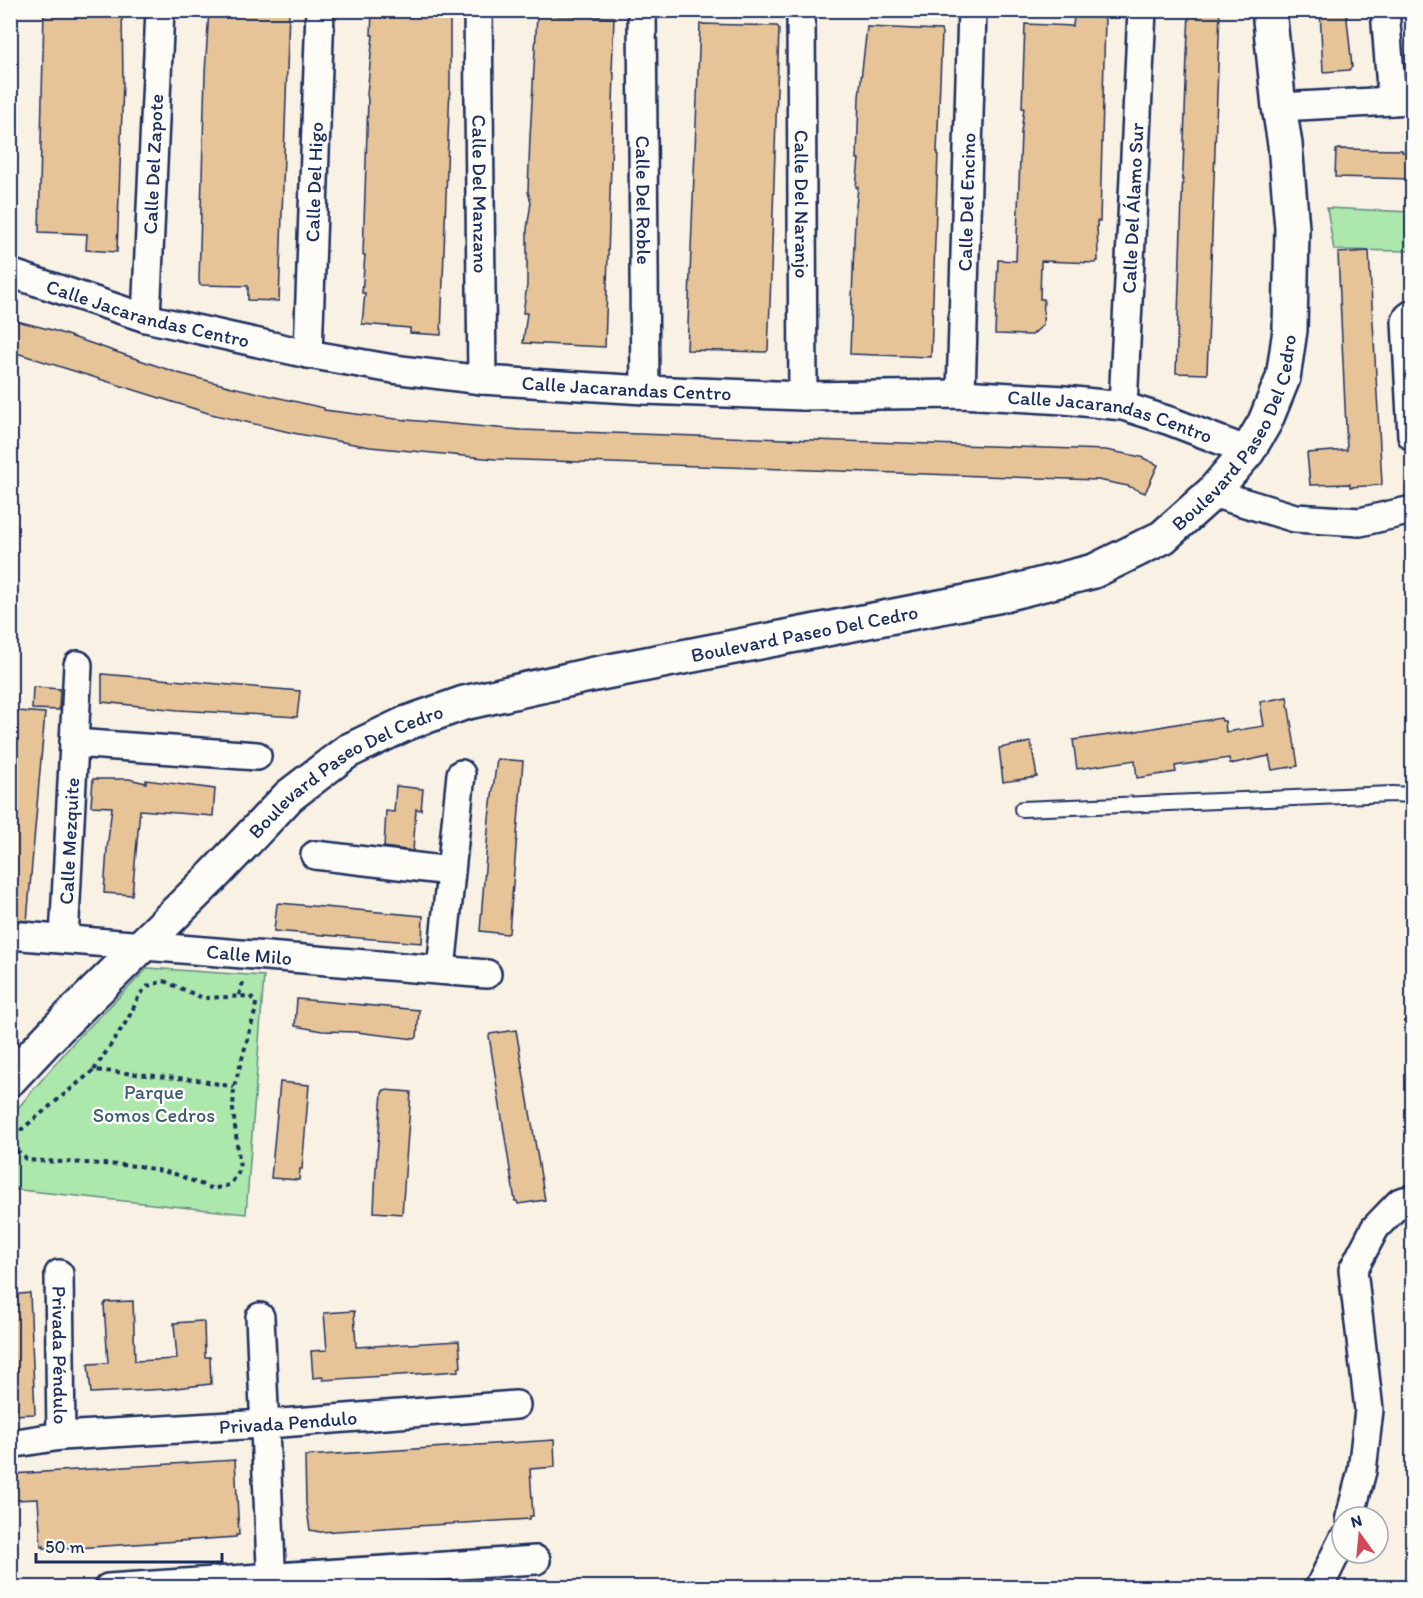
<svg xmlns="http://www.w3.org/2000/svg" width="1423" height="1598" font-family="Itim,sans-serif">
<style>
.green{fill:#ace7ac;stroke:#648b85;stroke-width:1.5}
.building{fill:#e7c498;stroke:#1b2f5e;stroke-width:1.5}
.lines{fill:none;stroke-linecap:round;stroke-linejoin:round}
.lane-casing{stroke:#1b2f5e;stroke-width:18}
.street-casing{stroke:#1b2f5e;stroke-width:32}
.secondary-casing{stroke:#1b2f5e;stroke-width:38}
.path{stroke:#1b2f5e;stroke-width:4;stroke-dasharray:4.5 4.5;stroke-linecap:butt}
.lane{stroke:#fdfcf7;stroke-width:14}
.street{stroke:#fdfcf7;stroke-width:27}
.secondary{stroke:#fdfcf7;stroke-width:33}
.labels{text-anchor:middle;stroke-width:5;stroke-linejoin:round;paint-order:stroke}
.street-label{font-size:20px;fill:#1b2f5e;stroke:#fdfcf7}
.park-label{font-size:20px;fill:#3f5d72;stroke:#fdfcf7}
</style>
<rect width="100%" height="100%" fill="#f9f1e4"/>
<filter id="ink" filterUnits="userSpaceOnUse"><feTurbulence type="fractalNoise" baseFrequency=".0167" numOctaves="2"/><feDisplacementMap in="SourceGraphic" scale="12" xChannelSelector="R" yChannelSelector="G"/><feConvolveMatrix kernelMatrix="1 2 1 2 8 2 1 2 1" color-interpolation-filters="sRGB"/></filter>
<g filter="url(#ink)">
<g class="green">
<polygon points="1327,208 1412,212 1412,251 1334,250"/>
<polygon points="148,968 264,976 246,1214 11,1189 11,1116 73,1043"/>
</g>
<g class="building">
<polygon points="44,10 122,10 123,82 117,252 86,250 87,234 39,232"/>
<polygon points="209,10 289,11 279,301 248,300 248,286 200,285 199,281 205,73"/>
<polygon points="372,10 450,10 450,83 441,335 410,333 410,328 362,324 365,293 362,293 365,255 363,255 368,100 367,94 373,35 371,35"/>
<polygon points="1191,10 1220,10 1207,374 1176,373 1187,55 1189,13"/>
<polygon points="1320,10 1346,10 1352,67 1349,70 1323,72"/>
<polygon points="537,15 614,17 612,72 614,73 605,347 523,343 527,313 523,313 527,285 527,229 531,202 528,192 530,137"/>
<polygon points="1074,16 1105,18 1100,221 1097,221 1098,261 1096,261 1096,263 1041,261 1040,299 1044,299 1043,325 1032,335 995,334 998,260 1016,261 1021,133 1024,108 1022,108 1025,24 1073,26"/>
<polygon points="700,24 777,26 779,28 770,304 768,350 766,352 687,350"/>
<polygon points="867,27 941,30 942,33 937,152 938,152 931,357 850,354 855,216 858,187 856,187 859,159 857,159 859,97"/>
<polygon points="1339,149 1402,150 1402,152 1413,152 1413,179 1335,177 1336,150"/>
<polygon points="1369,251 1382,483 1381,485 1350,487 1350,484 1310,485 1307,453 1347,450 1338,253"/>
<polygon points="17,321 52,330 178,373 232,387 324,408 324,410 396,419 521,430 1106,450 1141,457 1158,465 1145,493 1128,486 1098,480 495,459 370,447 293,433 211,414 10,351 10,322 16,323"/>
<polygon points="102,674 300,691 297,717 178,710 102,702"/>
<polygon points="33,687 60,689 59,710 32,709"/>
<polygon points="1287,697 1298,766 1272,770 1269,756 1230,764 1229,758 1175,766 1176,772 1137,778 1135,760 1077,769 1073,740 1131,732 1182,723 1182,724 1221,718 1222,721 1225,721 1226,732 1264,726 1260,702"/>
<polygon points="17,711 45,713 27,921 10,919 10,775"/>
<polygon points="1031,742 1037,777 1003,782 999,748"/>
<polygon points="497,759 523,761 509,933 507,934 480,931 489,818"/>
<polygon points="93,779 129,779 146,783 146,780 215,789 213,816 140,810 132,895 104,893 107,849 112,807 91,806"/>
<polygon points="396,786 423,789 421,810 416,809 413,851 384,847 386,811 394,812"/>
<polygon points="279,903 423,916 422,943 274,931 277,904"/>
<polygon points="297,999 419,1010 417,1037 415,1039 356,1032 322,1031 295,1026"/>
<polygon points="516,1030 545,1200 518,1204 517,1201 515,1201 489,1036 490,1034"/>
<polygon points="280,1082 309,1085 302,1169 300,1169 299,1180 271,1178"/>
<polygon points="384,1090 411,1092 402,1214 374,1212 376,1168 382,1093"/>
<polygon points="30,1293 35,1414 10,1415 10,1295"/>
<polygon points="133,1301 135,1361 177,1359 174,1323 201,1321 204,1323 205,1357 210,1357 211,1384 167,1389 91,1393 88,1364 108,1363 104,1305 106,1302"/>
<polygon points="354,1311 356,1347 459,1341 461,1367 458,1368 458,1371 400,1375 323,1380 323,1377 313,1378 311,1351 327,1350 324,1313"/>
<polygon points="554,1440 555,1467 530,1469 533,1516 530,1516 530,1519 320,1532 310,1530 306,1504 305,1456"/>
<polygon points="235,1460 239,1535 236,1535 236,1537 62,1549 44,1548 44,1546 41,1547 38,1499 14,1500 12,1474"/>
</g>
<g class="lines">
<g class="lane-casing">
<polyline id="lane" points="1022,809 1392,794 1412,795"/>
</g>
<g class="street-casing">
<g id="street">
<path id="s1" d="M478,10l4,370"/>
<path id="s2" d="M642,10l3,380"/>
<path id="s3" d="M801,10l2,386"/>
<polyline points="1385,10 1392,101"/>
<polyline points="1279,107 1412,100"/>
<path id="s4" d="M10,273l136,45 162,36 85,15 89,11 163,10 158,6 158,-2 103,6 59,6 47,15 78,30"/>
<polyline points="1412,314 1408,317 1406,321 1412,436"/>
<path id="s5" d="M146,318l14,-308"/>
<path id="s6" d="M308,354l12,-344"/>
<path id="s7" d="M961,394l11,-384"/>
<path id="s8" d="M1123,406l19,-396"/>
<polyline points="1212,493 1295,518 1360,522 1412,510"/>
<polyline points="74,743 257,756"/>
<polyline points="315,855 450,871"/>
<path id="s9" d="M10,935l477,39"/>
<path id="s10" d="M64,939l14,-274"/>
<polyline points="441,970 461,774"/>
<path id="s11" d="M59,1274l2,162"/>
<polyline points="260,1317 272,1588"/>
<path id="s12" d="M10,1444l51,-8 220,-13 235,-18"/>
<polyline points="1350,1517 1362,1471 1369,1410 1353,1270 1375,1228 1400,1202 1412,1199"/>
<polyline points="108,1588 536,1560"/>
<polyline points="1319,1588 1342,1541"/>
</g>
</g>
<g class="secondary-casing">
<g id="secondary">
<path id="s13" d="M10,1079l48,-51 155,-152 76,-80 59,-45 59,-28 57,-20 126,-28 407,-79 97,-25 69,-34 49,-44 36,-42 17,-29 18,-44 7,-48 2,-102 -7,-84 -6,-37 -10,-97"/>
</g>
</g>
<g class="path">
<polyline points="239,995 244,979"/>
<polyline points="94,1070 128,1019 140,994 148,986 164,981 203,998 250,996 256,1003 255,1012 234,1087 233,1110 240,1168 237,1176 229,1185 213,1189 175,1174 139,1166 27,1160 15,1149 16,1134 94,1070 198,1080 234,1087"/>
<polyline points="10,1132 16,1134"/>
</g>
<use href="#lane" class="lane"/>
<use href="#street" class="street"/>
<use href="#secondary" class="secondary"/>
</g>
</g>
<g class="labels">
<g class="street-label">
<text dy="7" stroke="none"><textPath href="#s5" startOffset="154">Calle Del Zapote</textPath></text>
<text dy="7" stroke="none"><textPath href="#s6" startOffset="172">Calle Del Higo</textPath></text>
<text dy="7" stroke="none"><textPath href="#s1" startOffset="184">Calle Del Manzano</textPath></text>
<text dy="7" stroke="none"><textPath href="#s2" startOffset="190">Calle Del Roble</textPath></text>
<text dy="7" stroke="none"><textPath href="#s7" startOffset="192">Calle Del Encino</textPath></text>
<text dy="7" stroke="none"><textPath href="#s3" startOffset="194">Calle Del Naranjo</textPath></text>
<text dy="7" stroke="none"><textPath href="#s8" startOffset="198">Calle Del Álamo Sur</textPath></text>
<text dy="7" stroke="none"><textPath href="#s4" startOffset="144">Calle Jacarandas Centro</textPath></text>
<text dy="7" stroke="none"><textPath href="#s4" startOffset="630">Calle Jacarandas Centro</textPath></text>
<text dy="7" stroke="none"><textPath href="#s4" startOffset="1116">Calle Jacarandas Centro</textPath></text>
<text dy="7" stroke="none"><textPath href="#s13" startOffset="1449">Boulevard Paseo Del Cedro</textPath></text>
<text dy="7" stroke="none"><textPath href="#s13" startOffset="945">Boulevard Paseo Del Cedro</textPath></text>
<text dy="7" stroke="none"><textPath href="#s13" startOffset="459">Boulevard Paseo Del Cedro</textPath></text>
<text dy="7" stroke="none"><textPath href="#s10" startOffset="98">Calle Mezquite</textPath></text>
<text dy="7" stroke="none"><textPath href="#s9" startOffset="240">Calle Milo</textPath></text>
<text dy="7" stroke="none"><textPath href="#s11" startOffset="81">Privada Péndulo</textPath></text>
<text dy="7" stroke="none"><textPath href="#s12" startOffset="279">Privada Pendulo</textPath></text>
</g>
<g class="park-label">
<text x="154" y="1099">Parque<tspan x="154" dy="23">Somos Cedros</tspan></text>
</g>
</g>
<rect width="1423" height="1598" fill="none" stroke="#fdfcf7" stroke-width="36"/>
<rect x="18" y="18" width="1387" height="1562" fill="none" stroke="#1b2f5e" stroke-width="2" filter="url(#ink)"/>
<g transform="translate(1360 1535) rotate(345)"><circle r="28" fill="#fdfcf7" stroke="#a3aaba" stroke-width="1.5"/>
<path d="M0-4.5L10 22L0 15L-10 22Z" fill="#d1495b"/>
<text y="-9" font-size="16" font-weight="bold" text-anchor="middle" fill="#1b2f5e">N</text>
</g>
<path d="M36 1553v9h186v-9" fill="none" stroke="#1b2f5e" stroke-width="3"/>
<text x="45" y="1553" font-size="18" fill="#1b2f5e" stroke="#fdfcf7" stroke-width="4.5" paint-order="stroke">50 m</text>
</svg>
